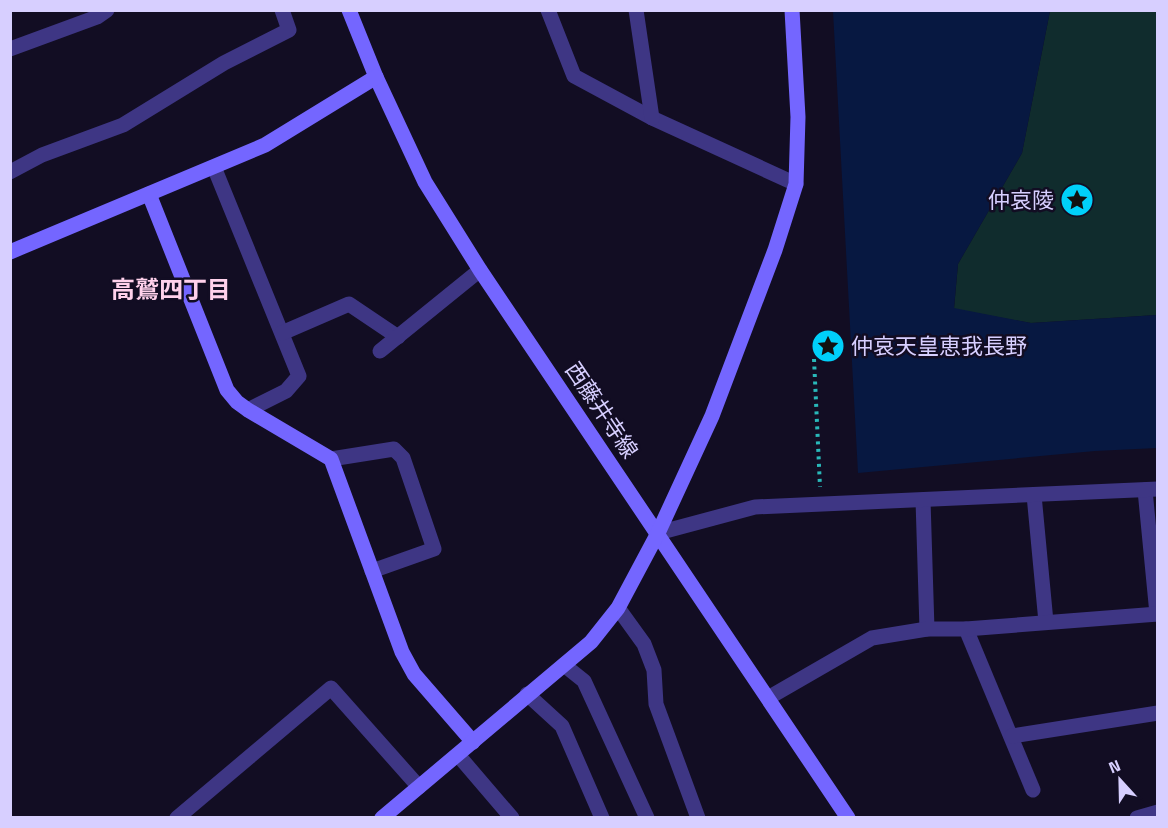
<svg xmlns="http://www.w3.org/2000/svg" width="1168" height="828" font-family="'Titillium Web','Noto Sans JP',sans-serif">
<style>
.green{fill:#102c2d}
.water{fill:#071841}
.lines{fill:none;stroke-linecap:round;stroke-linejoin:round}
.path{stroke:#29b8b9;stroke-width:4;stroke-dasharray:3 4.5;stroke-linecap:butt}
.street{stroke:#3e3684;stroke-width:15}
.secondary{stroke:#7466ff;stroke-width:15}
.labels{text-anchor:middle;stroke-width:5;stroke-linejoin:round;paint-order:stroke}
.poi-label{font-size:22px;fill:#d7cfff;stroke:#120d23;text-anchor:end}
.street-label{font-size:22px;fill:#d7cfff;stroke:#120d23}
.neighbourhood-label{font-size:24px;font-weight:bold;fill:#ffd1eb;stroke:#120d23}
</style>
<rect width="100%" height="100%" fill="#120d23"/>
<polygon class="green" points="1050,11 1157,11 1157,315 1031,323 954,309 958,264 1022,153"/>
<polygon class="water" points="833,11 1050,11 1022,153 958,264 954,308 1031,323 1157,315 1157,448 1095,451 858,473"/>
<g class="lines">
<polyline class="path" points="814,359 820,487"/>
<g class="street">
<polyline points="548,10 574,76 652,118 796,184"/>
<polyline points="636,10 652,118"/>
<polyline points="10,49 97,17 107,10"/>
<polyline points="214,167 299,376 286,391 248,410"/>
<polyline points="10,172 42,155 123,125 224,63 289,30 282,10"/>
<polyline points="282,333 349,304 398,337"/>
<polyline points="380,351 480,270"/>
<polyline points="331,459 394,449 403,458 434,549 372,571"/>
<polyline points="1145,490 1157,614"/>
<polyline points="1034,495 1046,622"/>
<polyline points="923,500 927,629"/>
<polyline points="658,533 755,507 1158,489"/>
<polyline points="618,608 644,644 654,670 656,704 698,818"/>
<polyline points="966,629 1033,790"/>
<polyline points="564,665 584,681 647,818"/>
<polyline points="527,694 562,726 602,818"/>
<polyline points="768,698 872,638 927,629 966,629 1158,614"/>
<polyline points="1012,736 1158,713"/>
<polyline points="458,755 512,818"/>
<polyline points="177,818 331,688 419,787"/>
<polyline points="1137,818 1158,812"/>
</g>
<g class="secondary">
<polyline points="349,10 376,77 425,182 480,270 848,818"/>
<polyline points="149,194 227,390 237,402 248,410 331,459 402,652 414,674 473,742"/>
<polyline points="10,252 265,145 376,77"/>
<polyline points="382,818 591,642 618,608 658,533 712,416 775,250 796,184 798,117 792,10"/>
</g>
</g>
<defs>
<g id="sight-disc" transform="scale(1.725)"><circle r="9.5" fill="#00d0fa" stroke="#120d23"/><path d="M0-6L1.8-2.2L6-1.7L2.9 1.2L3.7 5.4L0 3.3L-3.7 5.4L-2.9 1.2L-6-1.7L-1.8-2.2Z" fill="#111"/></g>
</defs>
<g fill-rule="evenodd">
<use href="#sight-disc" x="1077" y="200"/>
<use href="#sight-disc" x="828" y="346"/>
</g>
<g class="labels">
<g class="poi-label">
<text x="1054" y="208">仲哀陵</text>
<text x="851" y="354" text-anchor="start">仲哀天皇恵我長野</text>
</g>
<g class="street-label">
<text transform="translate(602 410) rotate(56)" y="8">西藤井寺線</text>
</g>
<g class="neighbourhood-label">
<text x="171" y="298">高鷲四丁目</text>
</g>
</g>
<rect width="1168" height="828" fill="none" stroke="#d7cfff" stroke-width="24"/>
<g transform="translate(1120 780) rotate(338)" stroke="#120d23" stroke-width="4.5" paint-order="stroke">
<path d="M0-4.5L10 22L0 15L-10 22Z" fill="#d7cfff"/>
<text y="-9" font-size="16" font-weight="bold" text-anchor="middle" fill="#d7cfff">N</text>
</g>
</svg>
